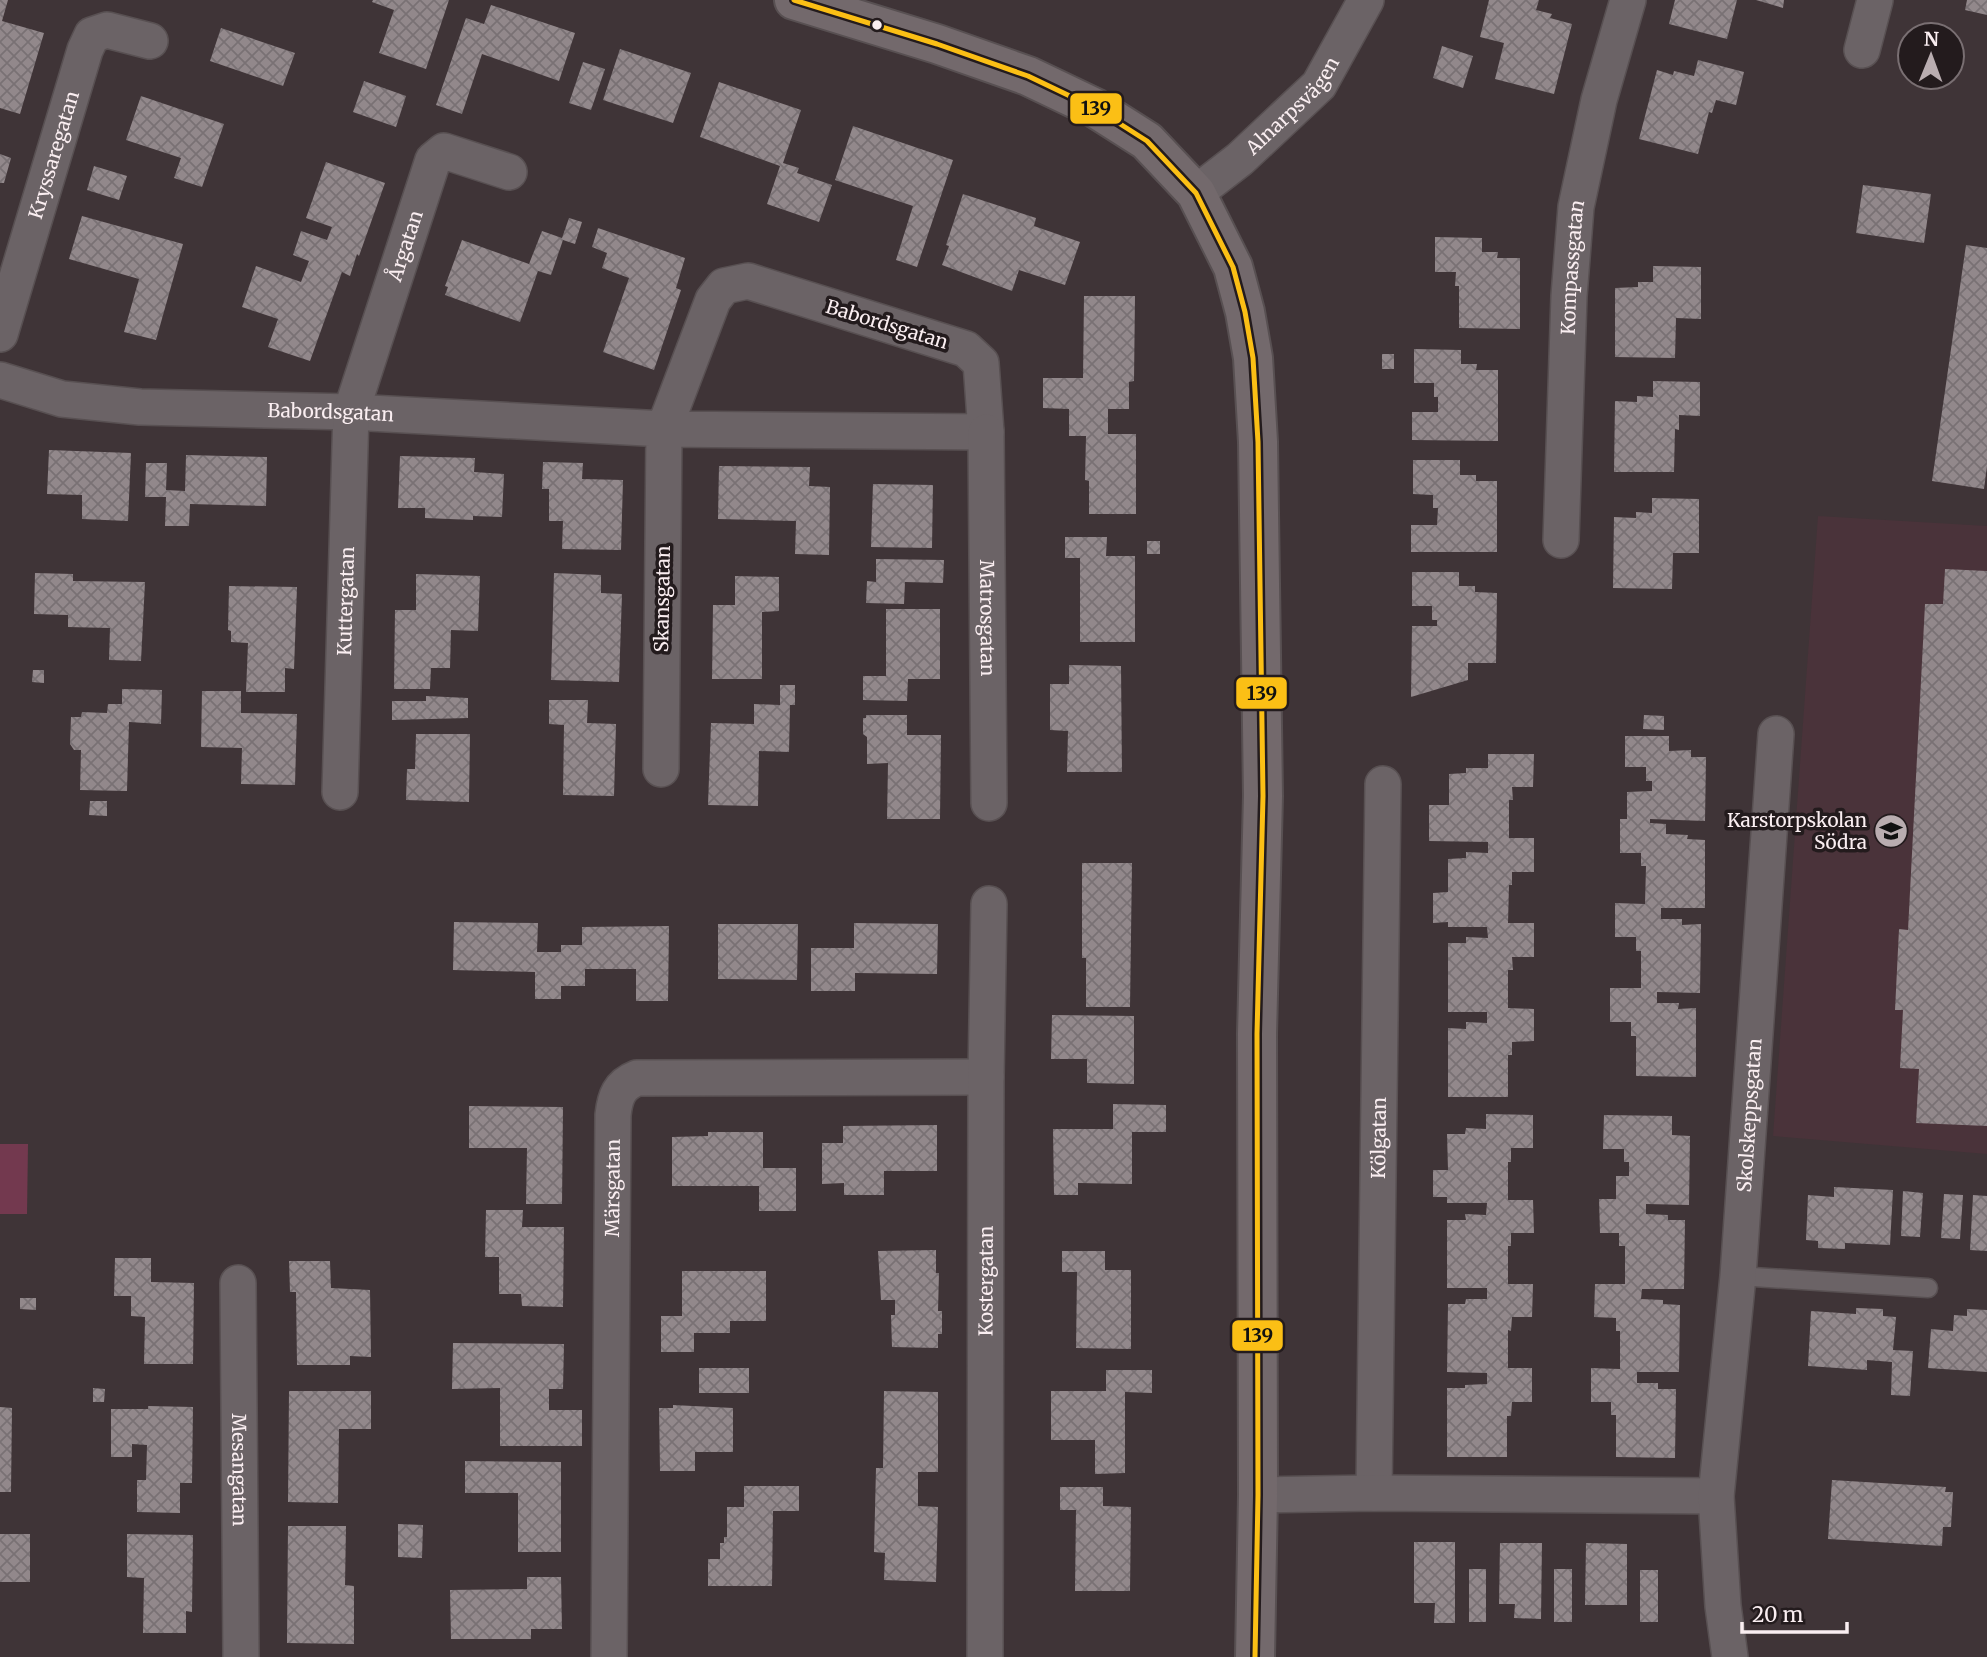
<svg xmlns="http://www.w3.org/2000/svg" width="1987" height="1657" font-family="Merriweather,serif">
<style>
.built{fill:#4a333a}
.park{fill:#73394f}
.building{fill:url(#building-cross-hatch)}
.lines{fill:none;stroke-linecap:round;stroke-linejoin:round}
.lane-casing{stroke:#585052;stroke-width:21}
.street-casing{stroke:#585052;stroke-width:38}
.secondary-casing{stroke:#585052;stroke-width:42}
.lane{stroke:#6b6366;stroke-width:18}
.street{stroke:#6b6366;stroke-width:35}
.secondary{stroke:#73696c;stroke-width:38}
.bus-1-casing{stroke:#231b1d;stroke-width:10}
.bus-1{stroke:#fbbf15;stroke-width:5}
.bus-dot{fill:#faeef1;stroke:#231b1d;stroke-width:2.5}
.labels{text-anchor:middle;stroke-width:7;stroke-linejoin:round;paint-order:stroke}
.street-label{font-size:19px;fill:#faeef1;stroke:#231b1d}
.poi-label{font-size:19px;fill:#faeef1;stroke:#231b1d;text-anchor:end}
.line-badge{stroke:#231b1d;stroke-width:2.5}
.pale-badge-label{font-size:19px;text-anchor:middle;font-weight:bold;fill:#111}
</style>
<defs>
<pattern id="building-cross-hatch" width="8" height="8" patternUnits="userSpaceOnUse" patternTransform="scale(1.75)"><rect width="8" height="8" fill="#92888b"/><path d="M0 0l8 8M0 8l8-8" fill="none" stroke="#797174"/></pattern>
</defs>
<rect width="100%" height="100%" fill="#3f3437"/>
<polygon class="built" points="1818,516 1987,526 1987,1154 1773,1136"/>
<polygon class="park" points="0,1144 28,1144 27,1214 0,1214"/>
<g class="building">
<polygon points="0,0 8,0 2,21 44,33 20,114 0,108"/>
<polygon points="373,0 449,0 426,69 379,53 394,10 372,2"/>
<polygon points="1489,0 1539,0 1536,10 1552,14 1550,18 1572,24 1554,94 1495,79 1504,43 1480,37"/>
<polygon points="1675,0 1737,0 1727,39 1669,24"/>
<polygon points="1756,0 1784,0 1783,8"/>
<polygon points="1967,0 1987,0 1987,15 1965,10"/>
<polygon points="491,5 575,33 559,81 482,54 462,114 436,105 466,18 484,24"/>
<polygon points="221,28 295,53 283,86 210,61"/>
<polygon points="1442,46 1473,56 1463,88 1433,78"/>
<polygon points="620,49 691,73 673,123 603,100"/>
<polygon points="1698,60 1744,72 1736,105 1716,100 1712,113 1709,112 1698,154 1639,139 1657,70 1673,75 1674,71 1694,76"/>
<polygon points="583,62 605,69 591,110 569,103"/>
<polygon points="364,81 406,96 396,127 353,112"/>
<polygon points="719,82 801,110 783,163 799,168 797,173 832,185 819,222 767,204 780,166 700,137"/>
<polygon points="141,96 224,124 202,187 174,178 181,158 126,140"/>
<polygon points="853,126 953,160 917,267 896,260 913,206 835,180"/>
<polygon points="0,154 11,158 4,183 0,183"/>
<polygon points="326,162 385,183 359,256 357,254 350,276 342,272 310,361 268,347 278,319 242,307 256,266 301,282 309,261 293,255 301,231 327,240 332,227 306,218"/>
<polygon points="94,166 127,176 119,200 87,190"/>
<polygon points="1863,185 1931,194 1924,243 1856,233"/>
<polygon points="963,194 1036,218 1034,226 1080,242 1065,285 1019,270 1012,291 942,265 949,246 946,245"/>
<polygon points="82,216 183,244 156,340 124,332 139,279 69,259"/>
<polygon points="569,218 582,222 575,244 563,240 551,275 538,271 520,322 445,295 448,287 445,286 462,240 529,264 542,231 562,238"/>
<polygon points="598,228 685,258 676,288 681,290 654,370 603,352 629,278 602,268 607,253 592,247"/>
<polygon points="1435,237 1482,238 1482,252 1498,252 1497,258 1520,258 1520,329 1459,328 1459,286 1455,286 1456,272 1435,272"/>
<polygon points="1966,245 1987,248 1987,466 1984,489 1932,481"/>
<polygon points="1653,266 1701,267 1701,319 1676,318 1675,358 1615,357 1615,288 1638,287 1638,282 1653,282"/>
<polygon points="1084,296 1135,296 1134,381 1129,382 1129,409 1108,409 1108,434 1136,434 1136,514 1089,514 1089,481 1085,480 1086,436 1069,436 1069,409 1043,408 1043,378 1083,378"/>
<polygon points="1414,349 1461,350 1461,364 1477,364 1476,370 1498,370 1498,441 1412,440 1412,412 1438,412 1438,397 1434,397 1434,383 1414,383"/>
<rect x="1382" y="354" width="12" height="15"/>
<polygon points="1653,381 1700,382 1700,416 1679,415 1679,430 1675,429 1674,472 1614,472 1615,401 1637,402 1637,396 1653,397"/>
<polygon points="49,450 131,453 128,521 82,519 82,495 47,494"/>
<polygon points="186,455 267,457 266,506 190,504 189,526 165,526 166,497 145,497 146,463 167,463 166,490 185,491"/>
<polygon points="400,456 475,458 474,472 504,474 502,517 473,516 473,520 425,518 425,508 398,508"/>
<polygon points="1413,460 1460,460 1460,475 1476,475 1476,481 1497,481 1497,552 1411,552 1411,525 1437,525 1438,508 1433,508 1433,495 1413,494"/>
<polygon points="543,462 583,463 582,479 623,480 621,550 562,549 563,521 549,521 549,489 542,489"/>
<polygon points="719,466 810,467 809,486 830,487 829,555 795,554 796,521 718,519"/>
<polygon points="873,484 933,485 932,548 871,547"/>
<polygon points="1652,498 1699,499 1699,553 1673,553 1672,589 1613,588 1614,517 1636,518 1636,512 1652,513"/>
<polygon points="1065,537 1107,537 1106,556 1135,556 1135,642 1080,642 1080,558 1065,558"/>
<rect x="1147" y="541" width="13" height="13"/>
<polygon points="876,559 944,560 943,583 905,582 904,604 866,603 867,581 876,582"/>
<polygon points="1945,569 1987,571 1987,1126 1916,1123 1919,1069 1900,1068 1903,1010 1895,1010 1899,929 1908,930 1925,604 1943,604"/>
<polygon points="1412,572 1459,572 1459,586 1475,586 1475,592 1497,593 1496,663 1468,663 1468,680 1411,697 1412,626 1437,626 1437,620 1432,620 1432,606 1412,606"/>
<polygon points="35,573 73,574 73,581 145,582 141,661 109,660 110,628 68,627 68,615 34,614"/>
<polygon points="554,573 601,575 601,593 622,594 619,682 551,680"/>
<polygon points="416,574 480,576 478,631 451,630 450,668 431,668 430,689 394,689 395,610 416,610"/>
<polygon points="735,576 779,577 779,611 762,612 762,679 712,679 713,605 735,605"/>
<polygon points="229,586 297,587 294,669 285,668 285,692 246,692 248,643 231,642 231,631 228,630"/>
<polygon points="886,609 940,609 940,679 908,679 907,701 863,700 863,676 886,676"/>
<polygon points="1069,665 1121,666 1122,772 1067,772 1068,731 1050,730 1050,684 1069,684"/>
<polygon points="33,670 44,670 44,683 32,682"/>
<polygon points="780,685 795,685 795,705 790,705 789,752 759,751 758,806 708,805 711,723 754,724 754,704 780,705"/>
<polygon points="122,689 162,690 161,724 129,722 127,791 80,790 81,750 74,750 70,744 71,717 81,717 82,712 107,713 108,704 122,704"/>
<polygon points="202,691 241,691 241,713 297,714 295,785 241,784 242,748 201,747"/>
<polygon points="426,696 468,698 468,718 392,720 392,701 426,701"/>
<polygon points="549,700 588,700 587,723 616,724 614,796 563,795 564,725 549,724"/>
<polygon points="866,715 907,715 907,735 941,735 940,819 887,819 888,763 867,764 867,737 863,734 863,718 866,718"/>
<polygon points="1644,715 1664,716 1664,730 1643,729"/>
<polygon points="416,734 470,734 469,802 406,800 407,769 415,769"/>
<polygon points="1625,736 1669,736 1669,751 1691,750 1691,757 1706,757 1705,821 1650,819 1650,823 1666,824 1666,834 1688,835 1687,839 1705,840 1705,908 1661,908 1661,919 1682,919 1682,925 1701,924 1700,993 1657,992 1657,1003 1679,1003 1678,1009 1696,1008 1696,1077 1636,1076 1636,1036 1631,1036 1631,1022 1610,1022 1610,988 1641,988 1641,951 1636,951 1636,937 1615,937 1615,903 1645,904 1646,866 1641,866 1641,853 1620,853 1620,819 1627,819 1627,792 1652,791 1652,781 1646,781 1646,767 1625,767"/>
<polygon points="1488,754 1534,754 1533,787 1512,787 1513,800 1509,800 1509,838 1534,838 1534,872 1512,872 1512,885 1509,885 1508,923 1534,923 1534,957 1512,957 1513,970 1508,970 1508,1008 1534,1009 1534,1041 1512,1042 1512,1055 1508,1055 1508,1097 1448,1097 1448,1028 1466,1029 1466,1022 1487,1023 1487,1012 1448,1012 1448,943 1466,943 1466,937 1488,938 1487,927 1448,927 1448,922 1433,923 1433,893 1448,892 1448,859 1466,858 1466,852 1488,853 1488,842 1429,841 1429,805 1449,805 1449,774 1466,773 1466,768 1488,768"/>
<polygon points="90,801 107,801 107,816 89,815"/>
<polygon points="1082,863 1132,863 1130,1007 1086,1007 1086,958 1082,958"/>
<polygon points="454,922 538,923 537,952 561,952 561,945 582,945 582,927 669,926 668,1001 636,1001 636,969 585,969 585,986 561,986 561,999 535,999 535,972 453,970"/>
<polygon points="854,923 938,924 937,974 855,973 855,991 811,991 811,948 854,948"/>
<polygon points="718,924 798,924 797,980 718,979"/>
<polygon points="1052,1015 1134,1016 1134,1084 1087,1083 1087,1059 1051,1059"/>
<polygon points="1113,1104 1166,1105 1166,1132 1132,1132 1132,1184 1078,1183 1078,1195 1054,1195 1053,1129 1113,1129"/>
<polygon points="469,1106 563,1107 562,1204 526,1204 527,1148 469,1148"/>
<polygon points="1486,1114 1533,1115 1533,1148 1511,1148 1511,1162 1508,1162 1508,1200 1533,1200 1534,1233 1511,1233 1511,1246 1508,1246 1508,1284 1533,1284 1532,1317 1512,1317 1511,1331 1508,1330 1508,1368 1532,1368 1532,1402 1512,1402 1511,1416 1507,1416 1507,1457 1447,1457 1447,1388 1465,1388 1465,1385 1487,1384 1487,1373 1447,1372 1448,1304 1465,1304 1466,1299 1487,1299 1487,1288 1447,1288 1447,1220 1466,1220 1465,1214 1486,1215 1487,1203 1447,1203 1447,1197 1433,1197 1433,1170 1448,1170 1447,1134 1465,1134 1466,1128 1486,1129"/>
<polygon points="1604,1115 1672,1116 1672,1135 1690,1136 1689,1205 1646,1204 1646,1214 1668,1215 1668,1220 1685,1220 1684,1289 1642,1289 1641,1299 1663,1300 1663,1304 1680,1305 1679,1372 1637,1372 1637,1383 1658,1383 1658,1389 1676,1389 1675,1458 1616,1457 1616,1415 1611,1415 1611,1402 1591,1402 1591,1368 1620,1369 1620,1331 1616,1331 1616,1318 1594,1317 1595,1284 1625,1284 1625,1246 1619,1246 1619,1233 1600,1233 1599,1199 1616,1199 1616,1176 1629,1176 1629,1162 1624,1162 1624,1149 1603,1149"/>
<polygon points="937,1125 937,1171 884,1171 884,1195 844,1195 844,1183 822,1184 822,1143 843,1143 843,1126"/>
<polygon points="708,1132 763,1132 763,1168 796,1168 796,1211 759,1211 759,1186 672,1186 672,1137 708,1136"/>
<polygon points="1834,1187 1893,1190 1890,1245 1845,1243 1845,1249 1818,1248 1818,1241 1806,1240 1808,1195 1834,1197"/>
<polygon points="1903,1191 1923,1193 1920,1237 1901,1236"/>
<polygon points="1944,1194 1963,1195 1960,1239 1941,1238"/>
<polygon points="1973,1195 1987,1196 1987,1251 1970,1250"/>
<polygon points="486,1210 523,1210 522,1227 564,1227 563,1307 522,1306 521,1294 499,1294 499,1257 485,1257"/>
<polygon points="936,1250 936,1273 939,1273 938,1311 942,1311 942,1334 938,1334 938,1348 892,1347 891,1315 895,1315 895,1300 881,1300 878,1251"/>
<polygon points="1062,1251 1105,1251 1105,1270 1131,1270 1131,1349 1076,1348 1077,1272 1062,1272"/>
<polygon points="115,1258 151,1258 151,1282 194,1283 193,1364 144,1364 145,1317 131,1316 131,1296 114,1296"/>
<polygon points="289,1261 330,1261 331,1288 370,1290 371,1357 350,1356 350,1365 297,1365 296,1292 290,1292"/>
<polygon points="682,1271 766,1271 766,1321 730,1321 730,1333 694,1333 694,1352 661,1352 661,1316 682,1316"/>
<polygon points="20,1298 36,1298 36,1310 20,1309"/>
<polygon points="1856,1308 1883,1309 1883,1316 1896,1317 1893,1350 1913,1351 1910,1396 1891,1395 1892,1362 1867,1360 1867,1370 1808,1366 1811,1311 1856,1314"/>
<polygon points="1967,1309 1987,1310 1987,1372 1928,1368 1931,1329 1953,1331 1954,1315 1967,1316"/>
<polygon points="453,1343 564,1344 563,1389 549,1389 549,1410 582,1410 582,1446 500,1446 500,1388 452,1389"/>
<rect x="699" y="1368" width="50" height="25"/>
<polygon points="1106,1370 1152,1370 1152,1393 1125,1392 1125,1473 1095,1474 1095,1440 1051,1440 1051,1391 1106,1391"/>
<polygon points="93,1388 105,1389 104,1402 93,1402"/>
<polygon points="289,1391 371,1391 371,1429 339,1429 338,1503 288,1502"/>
<polygon points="884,1391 938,1392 938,1472 918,1472 918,1506 938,1507 936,1582 884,1580 885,1553 874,1552 876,1468 883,1468"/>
<polygon points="673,1405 733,1408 733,1452 695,1452 695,1471 660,1471 659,1408 673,1408"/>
<polygon points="148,1406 193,1407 192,1483 180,1483 180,1513 137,1512 137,1480 146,1480 147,1445 132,1444 132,1457 111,1457 111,1409 148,1409"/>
<polygon points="0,1407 12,1408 11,1492 0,1492"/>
<polygon points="465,1461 561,1462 561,1552 518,1552 518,1493 465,1493"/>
<polygon points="1832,1480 1946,1487 1945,1492 1953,1492 1951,1527 1943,1527 1942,1546 1828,1539"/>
<polygon points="744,1486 799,1486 799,1511 773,1511 772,1586 708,1586 708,1559 720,1559 720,1543 724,1543 724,1537 727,1537 727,1507 744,1507"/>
<polygon points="1060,1487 1103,1487 1103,1506 1131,1507 1130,1591 1075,1591 1076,1510 1060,1510"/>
<polygon points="398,1524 423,1525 422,1558 398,1557"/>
<polygon points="288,1526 346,1526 345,1585 354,1586 354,1644 287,1643"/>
<rect x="0" y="1534" width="30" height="48"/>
<polygon points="127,1534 193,1535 192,1612 186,1611 186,1633 143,1633 144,1578 127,1577"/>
<polygon points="1414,1542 1455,1542 1455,1623 1434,1623 1435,1603 1414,1603"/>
<polygon points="1500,1543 1542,1543 1541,1619 1514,1618 1515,1604 1499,1604"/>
<polygon points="1586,1543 1627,1544 1627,1605 1585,1605"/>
<rect x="1469" y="1569" width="17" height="53"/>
<rect x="1554" y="1569" width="18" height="53"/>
<rect x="1640" y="1570" width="18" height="52"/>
<polygon points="527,1577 561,1577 562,1629 531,1629 531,1639 451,1639 450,1590 527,1589"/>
</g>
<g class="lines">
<g class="lane-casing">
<polyline id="lane" points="1738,1276 1928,1288"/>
</g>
<g class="street-casing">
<g id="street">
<polyline points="1862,50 1875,0"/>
<path id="s1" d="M1196,193l44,-34 79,-74 47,-85"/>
<path id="s2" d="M0,334l85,-284 7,-15 15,-5 43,11"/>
<path id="s3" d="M0,380l62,19 78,8 211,5 313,17 322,3 -5,-69 -15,-14 -218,-68 -24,5 -11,14 -49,129 -3,340"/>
<path id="s4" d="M986,432l3,371"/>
<path id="s5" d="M1561,540l8,-244 7,-89 23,-107 29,-100"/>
<path id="s6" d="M340,792l11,-380 82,-252 11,-9 65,21"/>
<path id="s7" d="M238,1283l3,374"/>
<path id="s8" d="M1374,1493l9,-709"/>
<polyline points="1258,1495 1374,1493 1716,1496"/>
<path id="s9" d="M609,1657l4,-542c2,-18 6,-30 24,-37l349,-1"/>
<path id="s10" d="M985,1657l1,-580 3,-173"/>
<path id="s11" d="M1730,1657l-7,-51 -7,-110 22,-220 38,-542"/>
</g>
</g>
<g class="secondary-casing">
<polyline id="secondary" points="794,0 937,44 1028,76 1095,108 1147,141 1196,193 1233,267 1245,312 1253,358 1258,442 1263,796 1257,1034 1258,1495 1255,1657"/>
</g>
<use href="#lane" class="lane"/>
<use href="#street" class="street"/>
<use href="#secondary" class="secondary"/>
<g class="bus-1-casing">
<polyline id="bus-1" points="794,0 937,44 1028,76 1095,108 1147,141 1196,193 1233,267 1245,312 1253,358 1258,442 1263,796 1257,1034 1258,1495 1255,1657"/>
</g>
<use href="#bus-1" class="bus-1"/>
</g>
<defs>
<g id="school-disc" transform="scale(1.75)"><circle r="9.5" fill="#b9adb0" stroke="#231b1d"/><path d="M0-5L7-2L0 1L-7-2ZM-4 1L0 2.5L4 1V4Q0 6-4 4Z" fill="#111"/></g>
</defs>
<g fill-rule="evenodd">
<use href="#school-disc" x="1891" y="831"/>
</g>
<circle class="bus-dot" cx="877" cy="25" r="6"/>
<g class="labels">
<g class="street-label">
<text dy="7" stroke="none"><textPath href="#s1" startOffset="131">Alnarpsvägen</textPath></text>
<text dy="7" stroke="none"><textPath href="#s2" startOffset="187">Kryssaregatan</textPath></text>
<text dy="7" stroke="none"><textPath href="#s6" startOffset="555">Årgatan</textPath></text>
<text dy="7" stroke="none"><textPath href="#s5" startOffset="273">Kompassgatan</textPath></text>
<text transform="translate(887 324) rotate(17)" y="7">Babordsgatan</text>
<text dy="7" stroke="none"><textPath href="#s3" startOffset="334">Babordsgatan</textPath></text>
<text transform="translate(662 599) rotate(-89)" y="7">Skansgatan</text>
<text dy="7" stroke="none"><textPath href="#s6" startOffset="191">Kuttergatan</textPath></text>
<text dy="7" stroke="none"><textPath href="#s4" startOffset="186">Matrosgatan</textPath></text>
<text dy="7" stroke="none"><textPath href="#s11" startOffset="544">Skolskeppsgatan</textPath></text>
<text dy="7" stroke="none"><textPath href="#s8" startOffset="355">Kölgatan</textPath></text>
<text dy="7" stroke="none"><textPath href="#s9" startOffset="469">Märsgatan</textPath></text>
<text dy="7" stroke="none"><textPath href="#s10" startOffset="376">Kostergatan</textPath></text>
<text dy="7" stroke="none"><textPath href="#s7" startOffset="187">Mesangatan</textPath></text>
</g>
<g class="poi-label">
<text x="1867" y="827">Karstorpskolan<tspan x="1867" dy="22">Södra</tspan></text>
</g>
</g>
<g class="line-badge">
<rect x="1069" y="92" width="54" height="33" rx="7" fill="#fbbf15"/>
<rect x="1235" y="676" width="53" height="34" rx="7" fill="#fbbf15"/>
<rect x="1231" y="1319" width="53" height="33" rx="7" fill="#fbbf15"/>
</g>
<g class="pale-badge-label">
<text x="1096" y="115">139</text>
<text x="1262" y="700">139</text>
<text x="1258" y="1342">139</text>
</g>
<g transform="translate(1931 56) rotate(1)"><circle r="33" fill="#231b1d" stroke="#796f72" stroke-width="2"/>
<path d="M0-5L12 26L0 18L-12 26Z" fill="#b9adb0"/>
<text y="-10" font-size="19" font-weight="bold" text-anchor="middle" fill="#faeef1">N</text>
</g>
<path d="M1742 1622v10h105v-10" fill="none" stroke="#faeef1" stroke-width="3.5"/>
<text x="1752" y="1622" font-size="21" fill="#faeef1" stroke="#231b1d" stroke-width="5" paint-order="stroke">20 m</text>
</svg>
